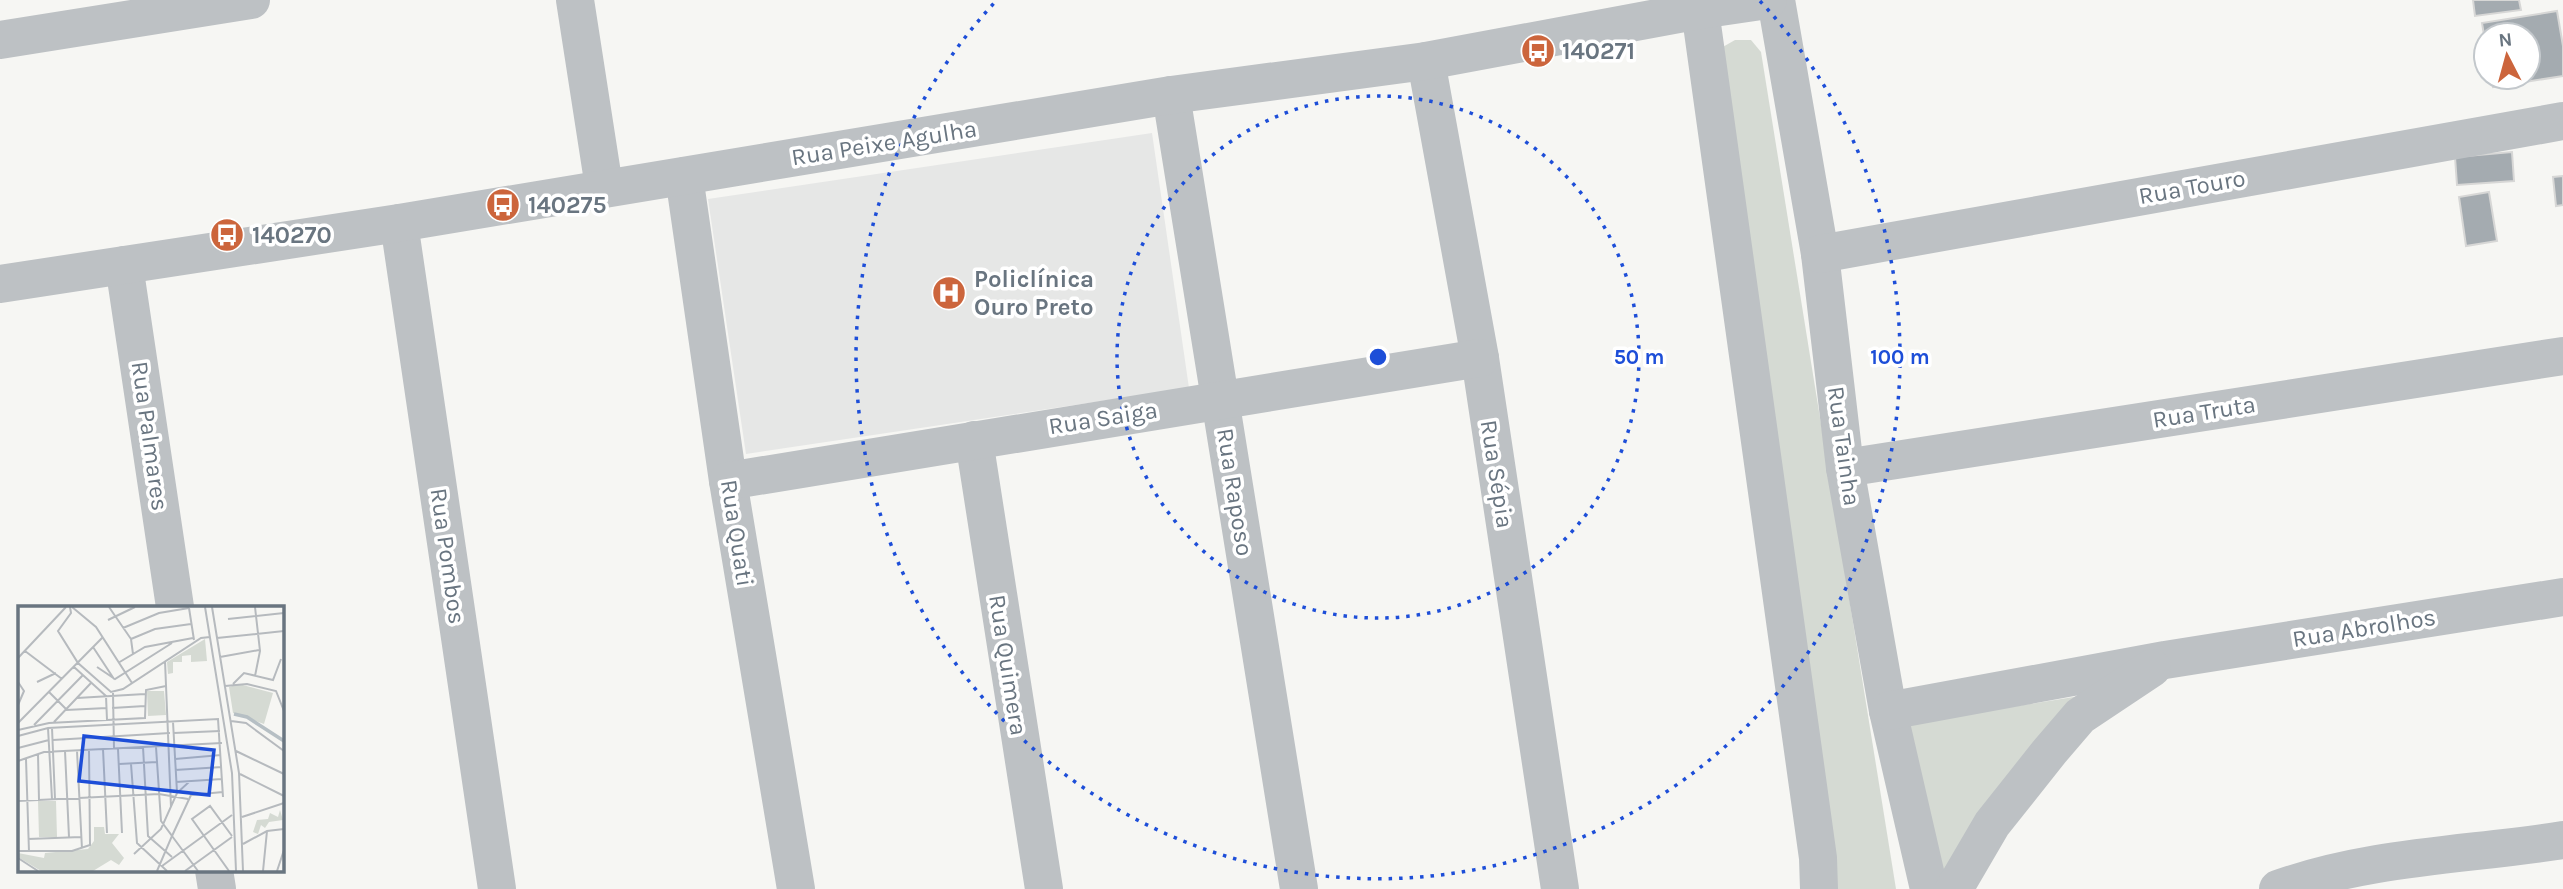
<svg xmlns="http://www.w3.org/2000/svg" width="2563" height="889" font-family="Karla,sans-serif">
<style>
.built{fill:#e6e7e6}
.green{fill:#d5dad3}
.building{fill:#a4abb0;stroke:#d7d7d6;stroke-width:2}
.lines{fill:none;stroke-linecap:round;stroke-linejoin:round}
.minor{stroke:#bdc1c4;stroke-width:38}
.tertiary{stroke:#bdc1c4;stroke-width:38}
.ring{fill:none;stroke:#1d4ed8;stroke-width:3.5;stroke-dasharray:3.5 7}
.labels{text-anchor:middle;stroke-width:7;stroke-linejoin:round;paint-order:stroke}
.poi-label{font-size:24px;font-weight:bold;fill:#697580;stroke:#fff;text-anchor:start}
.street-label{font-size:24px;fill:#697580;stroke:#fff}
.inset-river{fill:none;stroke:#b6bfc4;stroke-width:3.5}
.inset-road{fill:none;stroke:#b6babe;stroke-width:2}
.view{fill:#1d4ed8;fill-opacity:0.15;stroke:#1d4ed8;stroke-width:3.5}
.inset-edge{fill:none;stroke:#697580;stroke-width:3.5}
.centre{fill:#1d4ed8;stroke:#fff;stroke-width:3.5}
.ring-label{font-size:21px;text-anchor:middle;font-weight:bold;fill:#1d4ed8;stroke:#fff;stroke-width:7;stroke-linejoin:round;paint-order:stroke}
</style>
<rect width="100%" height="100%" fill="#f6f6f3"/>
<polygon class="built" points="1152,133 1189,388 746,454 708,199"/>
<g class="green">
<polygon points="1735,40 1751,40 1761,52 1896,889 1823,889 1721,48"/>
<polygon points="2092,694 1942,889 1900,725"/>
</g>
<g class="building">
<polygon points="2473,0 2519,0 2521,10 2475,16"/>
<polygon points="2557,11 2563,46 2563,76 2493,87 2491,77 2528,77 2528,35 2486,35 2486,47 2482,23"/>
<polygon points="2512,152 2514,181 2457,185 2455,157"/>
<polygon points="2563,176 2563,205 2556,206 2553,177"/>
<polygon points="2489,192 2497,241 2466,246 2459,197"/>
</g>
<g class="lines">
<g class="minor">
<polyline points="1696,0 1700,10 1818,858 1819,889"/>
<polyline points="1776,0 1820,254 1845,468 1888,711 1929,889"/>
<polyline points="0,40 251,0"/>
<polyline points="1426,61 1480,358 1560,889"/>
<polyline points="1171,95 1299,889"/>
<polyline points="684,176 728,481 796,889"/>
<polyline points="399,223 497,889"/>
<polyline points="1820,254 2563,121"/>
<polyline points="124,265 175,607"/>
<polyline points="974,440 1044,889"/>
<polyline points="1845,468 2563,356"/>
<polyline points="728,481 1480,358"/>
<polyline points="1888,711 2165,660 2563,597"/>
<polyline points="214,870 217,889"/>
<polyline points="1954,889 1992,824 2050,751 2080,716 2152,668"/>
<path d="M2278,889c92,-33 190,-34 285,-49"/>
</g>
<g class="tertiary">
<polyline points="575,0 604,187"/>
<polyline points="0,284 399,223 1171,95 1426,61 1700,10 1768,0"/>
</g>
</g>
<g class="ring">
<circle cx="1378" cy="357" r="261"/>
<path d="M1760 1A522 522 0 1 1 996 1"/>
</g>
<defs>
<g id="bus-disc" transform="scale(1.75)"><circle r="9.5" fill="#cc653c" stroke="#fff"/><path d="M-5-6H5V4H4V6H2V4H-2V6H-4V4H-5ZM-3.5-4V0h7V-4ZM-3.5 1.2v1.5H-2V1.2ZM2 1.2v1.5H3.5V1.2Z" fill="#fff"/></g>
<g id="hospital-disc" transform="scale(1.75)"><circle r="9.5" fill="#cc653c" stroke="#fff"/><path d="M-5-5h3v3.5h4V-5h3V5h-3V1.5h-4V5h-3Z" fill="#fff"/></g>
</defs>
<g fill-rule="evenodd">
<use href="#bus-disc" x="1538" y="51"/>
<use href="#bus-disc" x="503" y="205"/>
<use href="#bus-disc" x="227" y="235"/>
<use href="#hospital-disc" x="949" y="293"/>
</g>
<g class="labels">
<g class="poi-label">
<text x="1562" y="59">140271</text>
<text x="528" y="213">140275</text>
<text x="252" y="243">140270</text>
<text x="974" y="287">Policlínica<tspan x="974" dy="28">Ouro Preto</tspan></text>
</g>
<g class="street-label">
<text transform="translate(884 143) rotate(-9)" y="8">Rua Peixe Agulha</text>
<text transform="translate(2192 187) rotate(-10)" y="8">Rua Touro</text>
<text transform="translate(2204 412) rotate(-9)" y="8">Rua Truta</text>
<text transform="translate(1103 418) rotate(-9)" y="8">Rua Saiga</text>
<text transform="translate(150 436) rotate(82)" y="8">Rua Palmares</text>
<text transform="translate(1844 446) rotate(82)" y="8">Rua Tainha</text>
<text transform="translate(1497 474) rotate(81)" y="8">Rua Sépia</text>
<text transform="translate(1235 492) rotate(81)" y="8">Rua Raposo</text>
<text transform="translate(737 533) rotate(81)" y="8">Rua Quati</text>
<text transform="translate(448 556) rotate(82)" y="8">Rua Pombos</text>
<text transform="translate(2364 628) rotate(-9)" y="8">Rua Abrolhos</text>
<text transform="translate(1008 665) rotate(81)" y="8">Rua Quimera</text>
</g>
</g>
<g transform="translate(18 606)">
<rect width="266" height="266" fill="#f6f6f3"/>
<path d="M187,33l2,22 -16,1v-7l-9,1v6h-9v11l-5,1 -1,-12zM221,78l34,9 -9,31 -31,-11 -4,-26zM129,85h17l2,24 -18,1zM20,195h18l1,36h-18zM262,204l3,10 -14,2 -4,6 -4,-3 -3,9 -5,-2 4,-12 11,-1 2,-6 8,4zM76,221h10l1,7h14l-7,9 12,15 -5,7 -8,-5 -18,11h-52l-23,-14v-4l26,5 1,-5 43,-4 6,-8z" fill="#d5dad3"/>
<path class="inset-river" d="M216,108l13,3 37,24"/>
<path class="inset-road" d="M52,1l1,6 -13,18 20,32 33,29 12,-3 78,-51 9,-1M54,1l24,20 36,56M91,1l22,32 2,15M187,1l27,166 4,98M194,1l27,166 4,98M171,2l5,32M210,13l56,-6M90,14l27,-13M105,22l36,-15 30,-5M199,32l67,-7M113,33l24,-10 36,-5M75,41l21,32M7,45l37,28M202,51l39,-7M0,52l48,-51M147,55l6,146M100,57l27,-16 48,-9M56,61l32,29M79,61l18,12 57,-36M237,70l5,-25 -5,-44M0,76l6,9 -6,14M19,76l19,-9M215,78l11,-11 29,7 8,-21M207,80l22,-2 29,7 8,20M31,86l17,17M95,87l1,56M88,90l1,24M59,92l68,-4M94,102l33,-2M48,104l41,-2M213,115l15,2 38,28M36,116l37,-39M155,116l4,70M0,117l84,-85M16,119l49,-50M30,122l4,71M34,122l3,71M0,124l31,-7 96,-5 1,-28 20,-4M156,127l46,-2M0,130l30,-8 170,-9 5,78M35,134l117,-7M125,141l5,89 24,21M138,141l5,74 11,15 -15,35M0,142l31,-8M85,143l4,84M100,143l4,84M47,145l4,86M59,145l5,98M218,145l48,23M20,148l1,46M8,153l3,93M157,153l46,-4M0,155l26,-9 178,-9M101,158l38,-2M113,158l6,79 30,28M157,164l47,-3M222,168l44,22M158,176l46,-3M0,195l141,-7 29,5M224,211l42,-14M10,233l53,-2M225,238l24,-13 17,-2M0,245h54l18,-6 -1,-95M116,248l27,-25 16,-36 13,-12M0,252l20,13M144,260l70,-51M167,265l47,-34M180,265l-26,-35 19,-41 32,-3M211,265l-37,-52 18,-13 22,30M245,265l4,-40M259,265l7,-21"/>
<path class="view" d="M66,130l130,14 -5,45 -130,-14z"/>
<rect width="266" height="266" class="inset-edge"/>
</g>
<circle cx="1378" cy="357" r="10" class="centre"/>
<g class="ring-label">
<text x="1639" y="364">50 m</text>
<text x="1900" y="364">100 m</text>
</g>
<g transform="translate(2507 56) rotate(354)"><circle r="33" fill="#ffffff" stroke="#c3c8cc" stroke-width="2"/>
<path d="M0-5L12 26L0 18L-12 26Z" fill="#cc653c"/>
<text y="-10" font-size="19" font-weight="bold" text-anchor="middle" fill="#697580">N</text>
</g>
</svg>
